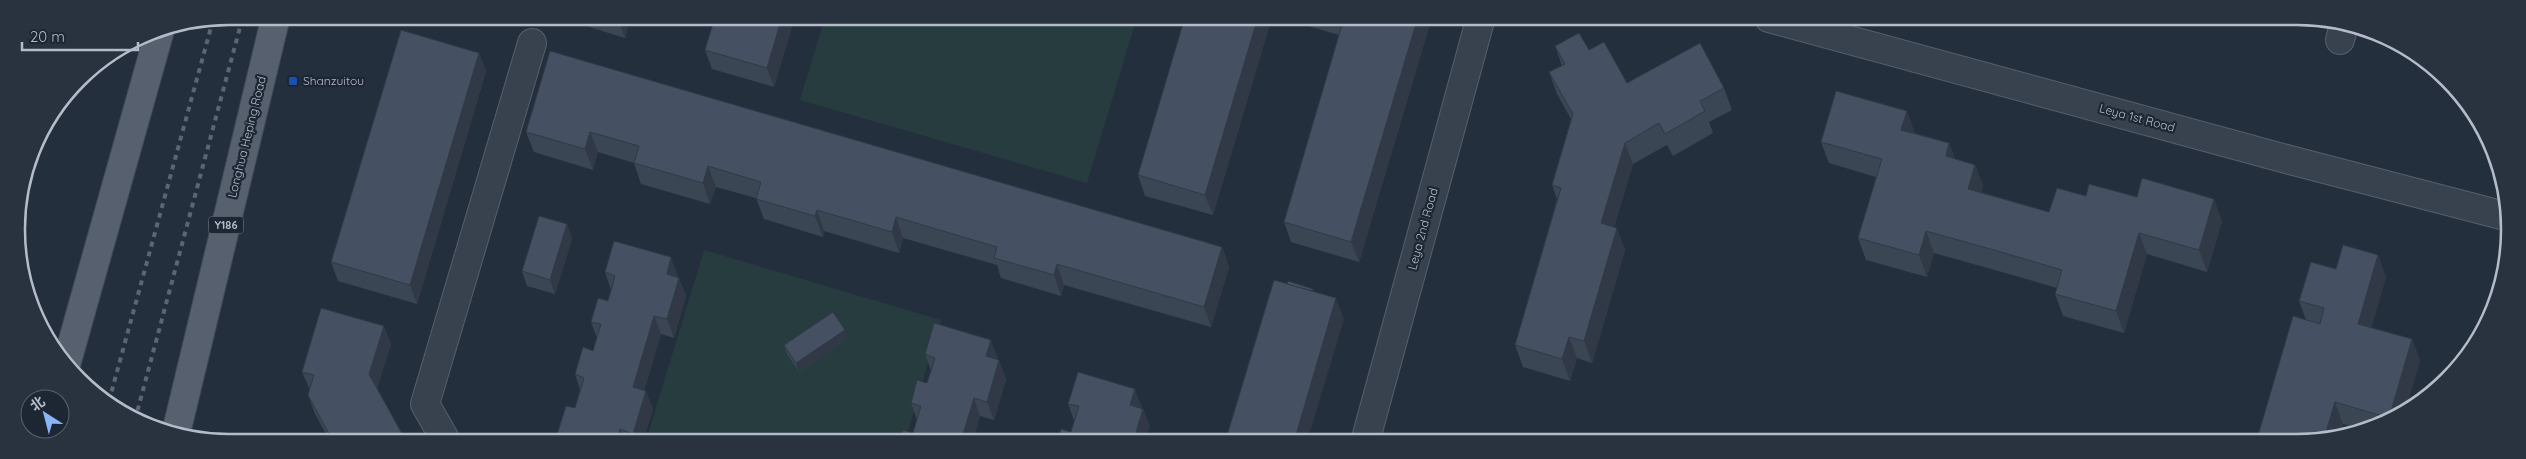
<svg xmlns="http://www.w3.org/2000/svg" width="2526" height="459" font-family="Quicksand,'Noto Sans SC',sans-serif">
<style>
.green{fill:#263c3f}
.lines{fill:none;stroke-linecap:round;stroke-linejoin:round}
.minor-casing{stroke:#565f6c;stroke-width:30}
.major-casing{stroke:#414a57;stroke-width:30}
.minor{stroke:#38414e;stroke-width:28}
.major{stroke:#56606e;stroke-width:28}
.rail{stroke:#5a6575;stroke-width:4;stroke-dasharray:5 5;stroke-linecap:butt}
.wall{fill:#3b4654}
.shaded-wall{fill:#303945}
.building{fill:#455162;stroke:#303945}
.transit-dot{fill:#1a4fb4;stroke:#1d2633;stroke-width:2}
.labels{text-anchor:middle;stroke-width:4.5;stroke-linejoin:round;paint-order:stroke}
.shield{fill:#1d2633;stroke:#878f9c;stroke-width:1}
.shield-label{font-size:11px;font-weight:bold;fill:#b4bcc9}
.poi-label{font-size:12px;fill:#b4bcc9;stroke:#1d2633;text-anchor:start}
.street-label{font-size:12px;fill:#b4bcc9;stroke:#1d2633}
.rim{fill:none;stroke:#b4bcc9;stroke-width:2.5}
</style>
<rect width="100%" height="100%" fill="#242f3e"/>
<g class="green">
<polygon points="825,17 1137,17 1087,183 800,100"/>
<polygon points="704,250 941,320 905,441 646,441"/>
</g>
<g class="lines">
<g class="minor-casing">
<g id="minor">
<polyline points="1769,18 2290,160 2505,216"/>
<polyline points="2340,40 2344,25"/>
<polyline points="446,441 425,404 532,43"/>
<polyline points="1365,442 1481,17"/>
</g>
</g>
<g class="major-casing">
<g id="major">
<polyline points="66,365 160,30"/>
<polyline points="176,433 276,16"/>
</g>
</g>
<use href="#minor" class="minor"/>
<use href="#major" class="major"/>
<g class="rail">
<polyline points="109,401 213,20"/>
<polyline points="135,420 243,16"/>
</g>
</g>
<g class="wall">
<polygon points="568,17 631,17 625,38 570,21"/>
<polygon points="715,17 795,17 774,87 712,69 705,50"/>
<polygon points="1185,17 1272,17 1213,215 1145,196 1138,175"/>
<polygon points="1278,17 1432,17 1359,262 1291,242 1284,222 1339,35"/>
<polygon points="1555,46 1589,50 1627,83 1724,88 1732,110 1709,122 1713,133 1673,156 1667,145 1633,164 1614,227 1625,250 1592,363 1577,358 1570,381 1523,367 1515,345 1557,199 1552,185 1571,119 1557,94 1549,72 1562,66"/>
<polygon points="550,51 1222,247 1229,267 1211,327 1064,285 1061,296 1001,278 997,265 903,238 899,253 824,231 823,237 764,219 756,198 716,187 710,204 641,184 634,163 598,152 593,170 534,152 526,132"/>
<polygon points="479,53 486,71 417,304 338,281 331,262"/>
<polygon points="1915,133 1949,143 1955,159 1975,165 1983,186 1981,192 2049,212 2086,196 2222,221 2207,272 2147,254 2124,333 2063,316 2055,294 2057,288 2002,272 1934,253 1927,277 1866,260 1858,238 1876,177 1829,163 1821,142"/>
<polygon points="567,224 572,239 555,294 527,286 522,271"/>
<polygon points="605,272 678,276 678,277 679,278 686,296 674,338 661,334 644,390 653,409 643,441 557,441 556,438 575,408 580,390 575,374 593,351 597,338 591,322 608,301 611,290"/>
<polygon points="2386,277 2371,328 2412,339 2420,361 2406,408 2378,426 2363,430 2343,424 2340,435 2311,442 2258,442 2257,439 2306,320 2299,301"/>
<polygon points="848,339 799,372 787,354 784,345"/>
<polygon points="391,344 377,388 406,441 330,441 315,414 308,395 310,390 302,372"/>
<polygon points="925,354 998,358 998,360 999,360 1006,379 994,420 980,416 973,441 899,441 913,433 917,420 911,403 927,383 931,371"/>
<polygon points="1068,404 1142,407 1141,408 1143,409 1150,427 1071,432 1074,420"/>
</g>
<g class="shaded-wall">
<polygon points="617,17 631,17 625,38"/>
<polygon points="782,17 795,17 774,87 767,68"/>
<polygon points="1258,17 1272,17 1213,215 1205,195"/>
<polygon points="1418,17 1432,17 1359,262 1351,242"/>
<polygon points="479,53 486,71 417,304 410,285"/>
<polygon points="1907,111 1915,133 1909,152 1901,130"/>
<polygon points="590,132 598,152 593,170 585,149"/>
<polygon points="1625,143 1633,164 1609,245 1601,223"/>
<polygon points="1949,143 1957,165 1946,156"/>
<polygon points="1975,165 1983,186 1976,210 1968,189"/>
<polygon points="708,166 716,187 710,204 703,183"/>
<polygon points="2214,199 2222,221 2207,272 2199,250"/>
<polygon points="817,210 824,231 823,237 815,216"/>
<polygon points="896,217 903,238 899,253 892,232"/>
<polygon points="567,224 572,239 555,294 550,280"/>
<polygon points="1617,228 1625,250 1592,363 1584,341"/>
<polygon points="1926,231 1934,253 1927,277 1919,255"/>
<polygon points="2139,233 2147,254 2124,333 2116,311"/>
<polygon points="1222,247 1229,267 1211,327 1204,307"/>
<polygon points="2378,255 2386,277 2366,346 2358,324"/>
<polygon points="671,257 678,276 673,293 667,274"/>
<polygon points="1057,264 1064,285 1061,296 1054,275"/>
<polygon points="679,278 686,296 674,338 667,319"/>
<polygon points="1336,298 1344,319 1307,442 1294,442"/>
<polygon points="654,316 661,334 640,405 633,387"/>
<polygon points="384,326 391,344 376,392 369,374"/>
<polygon points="845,330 848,339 799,372 796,363"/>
<polygon points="1569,337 1577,358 1570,381 1562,359"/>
<polygon points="2412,339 2420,361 2406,408 2389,419 2389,418"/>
<polygon points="991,340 998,358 993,375 986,356"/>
<polygon points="999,360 1006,379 994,420 987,402"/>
<polygon points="1135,389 1142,407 1137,424 1130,405"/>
<polygon points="646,391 653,409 643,441 636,441 633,434"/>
<polygon points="974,398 980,416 973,441 961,441"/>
<polygon points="2335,402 2343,424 2340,435 2324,439"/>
<polygon points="1143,409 1150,427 1145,442 1133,442"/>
<polygon points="620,429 625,441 617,441"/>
</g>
<g class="building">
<polygon points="715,17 782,17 767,68 705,50"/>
<polygon points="1185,17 1258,17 1205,195 1138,175"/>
<polygon points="1341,17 1418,17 1351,242 1284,222 1344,18"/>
<polygon points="401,30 479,53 410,285 331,262"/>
<polygon points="1579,33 1589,50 1604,42 1627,83 1700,43 1724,88 1700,101 1705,111 1665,134 1659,123 1625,143 1601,223 1617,228 1584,341 1569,337 1562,359 1515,345 1561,188 1552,185 1573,114 1549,72 1565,64 1555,46"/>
<polygon points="550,51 1222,247 1204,307 1057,264 1054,275 994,258 997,247 896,217 892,232 817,210 815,216 756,199 761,182 708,166 703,183 634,163 639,146 590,132 585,149 526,132"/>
<polygon points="1836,91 1907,111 1901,130 1949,143 1946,156 1975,165 1968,189 2049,212 2057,188 2086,196 2089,184 2137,197 2142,178 2214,199 2199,250 2139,233 2116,311 2055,294 2062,270 1994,250 1926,231 1919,255 1858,238 1882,159 1821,142"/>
<polygon points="539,216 567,224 550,280 522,271"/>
<polygon points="614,241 671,257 667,274 679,278 667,319 654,316 633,387 646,391 633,434 620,429 617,441 567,441 556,438 566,406 575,408 584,378 575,374 583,347 593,351 601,324 591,322 598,298 608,301 615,276 605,272"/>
<polygon points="2343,245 2378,255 2358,324 2412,339 2389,418 2335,402 2324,439 2311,442 2270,442 2257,439 2293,316 2320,324 2324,308 2299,301 2311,262 2336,269"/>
<polygon points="1274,280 1336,298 1294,442 1225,442"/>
<polygon points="1288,281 1313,289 1313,291 1287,284"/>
<polygon points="321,308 384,326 369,374 406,441 333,441 308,395 314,375 302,372"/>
<polygon points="833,312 845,330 796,363 784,345"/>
<polygon points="934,323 991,340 986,356 999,360 987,402 974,398 961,441 899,441 903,430 913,433 921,406 911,403 917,380 927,383 935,358 925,354"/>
<polygon points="1078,372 1135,389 1130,405 1143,409 1133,442 1057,441 1061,429 1071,432 1079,406 1068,404"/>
</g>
<rect class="transit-dot" x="288" y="76" width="10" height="10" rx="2.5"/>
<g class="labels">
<rect class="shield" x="208.5" y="216.5" width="35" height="17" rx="4"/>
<g class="shield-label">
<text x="226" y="229">Y186</text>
</g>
<g class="poi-label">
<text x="303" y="85">Shanzuitou</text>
</g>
<g class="street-label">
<text transform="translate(2137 118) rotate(15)" y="4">Leya 1st Road</text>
<text transform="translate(247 137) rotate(-76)" y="4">Longhua Heping Road</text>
<text transform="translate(1423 229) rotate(-75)" y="4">Leya 2nd Road</text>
</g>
</g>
<path d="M0 0H2526V459H0ZM229 25H2297A204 204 0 0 1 2501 229V230A204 204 0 0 1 2297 434H229A204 204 0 0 1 25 230V229A204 204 0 0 1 229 25Z" fill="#29323f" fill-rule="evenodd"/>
<path class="rim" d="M229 25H2297A204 204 0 0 1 2501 229V230A204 204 0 0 1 2297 434H229A204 204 0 0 1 25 230V229A204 204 0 0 1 229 25Z"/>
<g transform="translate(45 414) rotate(324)"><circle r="24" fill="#1d2633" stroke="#59626f"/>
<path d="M0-4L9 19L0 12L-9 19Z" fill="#8ab4f8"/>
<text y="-8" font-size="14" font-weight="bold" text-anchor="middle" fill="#b4bcc9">北</text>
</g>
<path d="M22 42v8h116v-8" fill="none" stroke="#b4bcc9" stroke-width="2.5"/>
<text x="30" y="42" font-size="15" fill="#b4bcc9" stroke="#1d2633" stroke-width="4" paint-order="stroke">20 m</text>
</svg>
